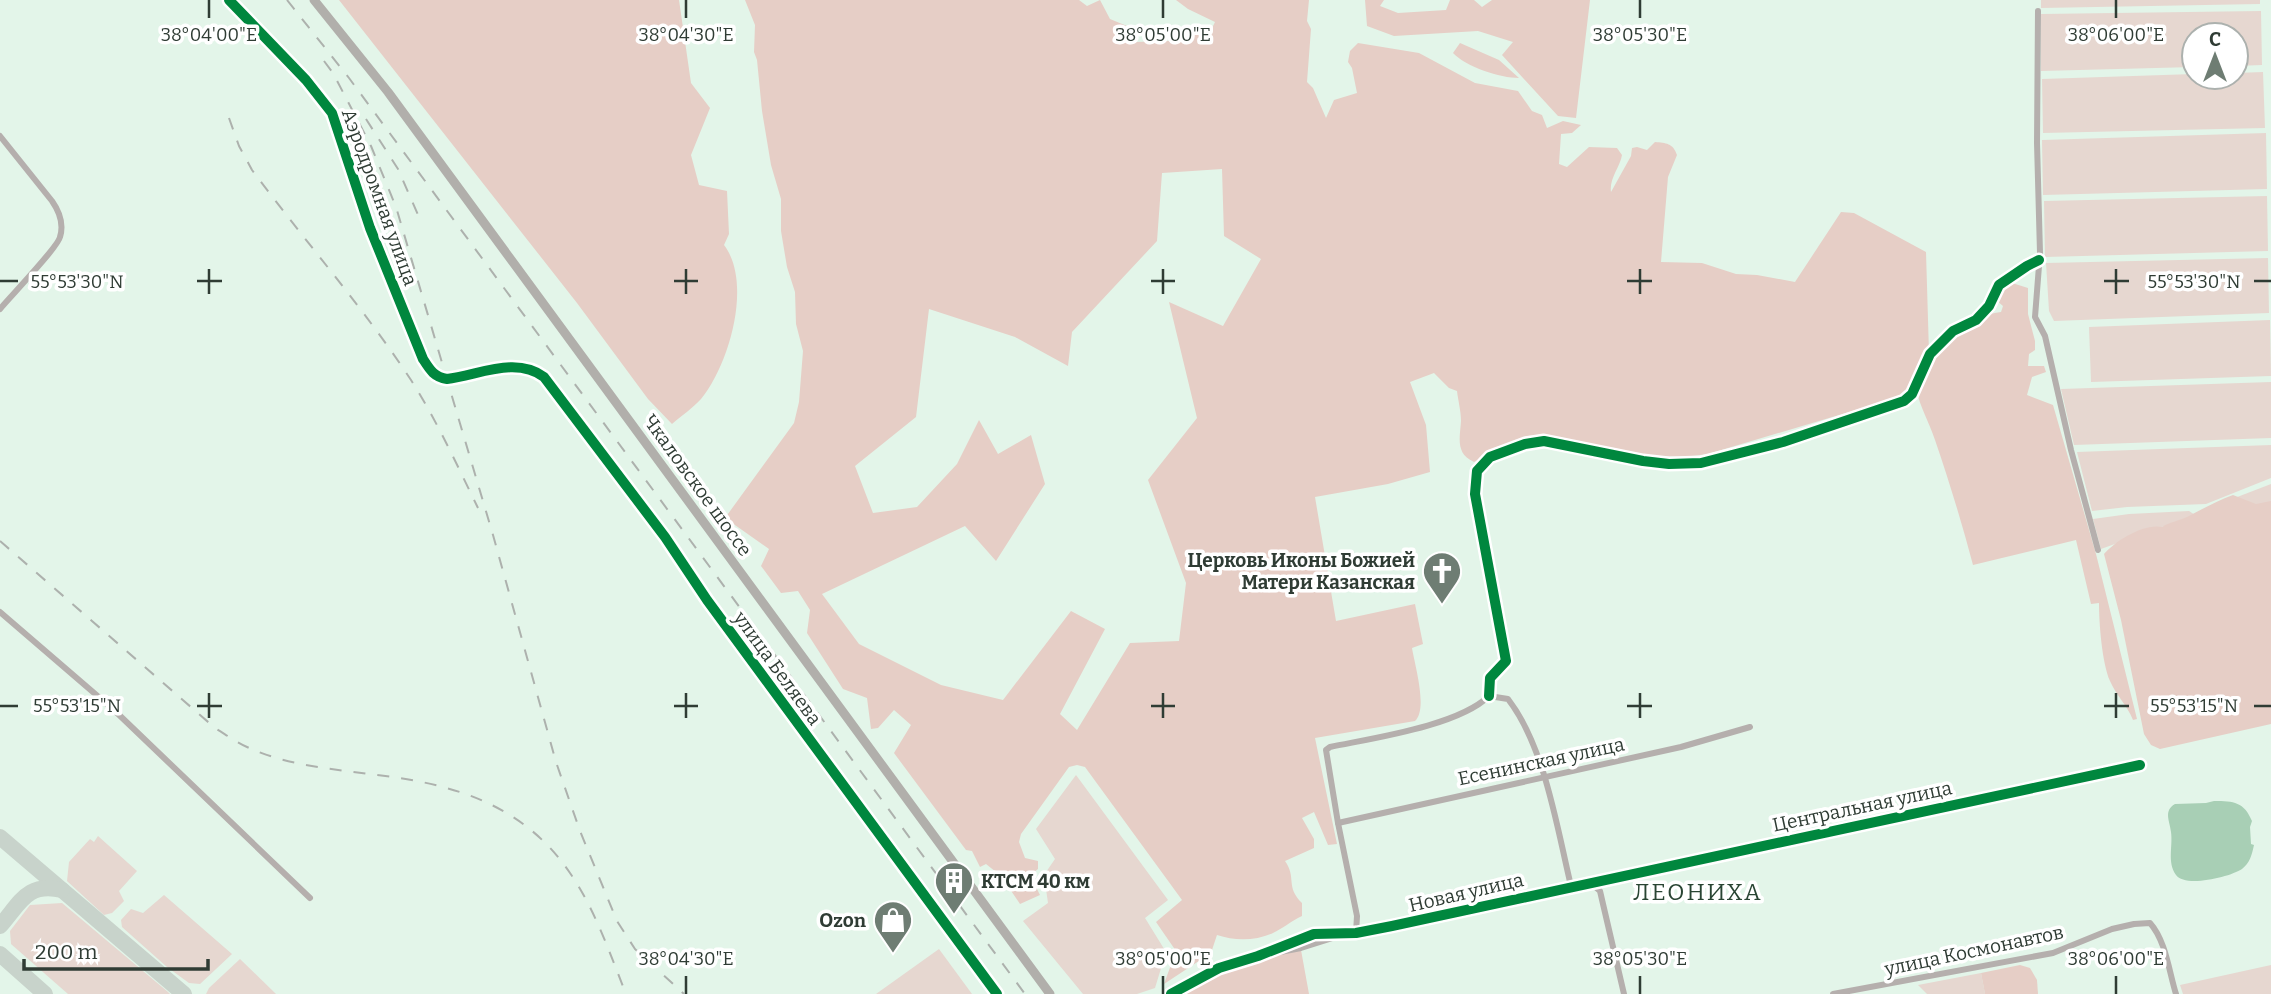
<svg xmlns="http://www.w3.org/2000/svg" width="2271" height="994" font-family="Bitter,serif">
<style>
.green{fill:#e6d7d0}
.forest{fill:#e6cec6;fill-rule:evenodd}
.water{fill:#a8cfb5}
.lines{fill:none;stroke-linecap:round;stroke-linejoin:round}
.taxiway{stroke:#c8d3cb;stroke-width:16}
.street{stroke:#b5afad;stroke-width:6}
.secondary{stroke:#b1afab;stroke-width:9}
.rail{stroke:#adb1ad;stroke-width:2;stroke-dasharray:12 12;stroke-linecap:butt}
.cycleway-casing{stroke:#fff;stroke-width:15}
.cycleway{stroke:#00873e;stroke-width:10}
.ticks{fill:none;stroke:#2f3c34;stroke-width:2.5}
.labels{text-anchor:middle;stroke-width:7;stroke-linejoin:round;paint-order:stroke}
.street-label{font-size:19px;fill:#2f3c34;stroke:#fff}
.poi-label{font-size:19px;font-weight:bold;fill:#2f3c34;stroke:#fff;text-anchor:end}
.quarter-label{font-size:23px;letter-spacing:2px;fill:#294533;stroke:#fff}
.ticks-label{font-size:18px;text-anchor:middle;fill:#2f3c34;stroke:#fff;stroke-width:7;stroke-linejoin:round;paint-order:stroke}
</style>
<rect width="100%" height="100%" fill="#e3f5e9"/>
<g class="green">
<polygon points="2041,0 2260,0 2260,4 2041,8"/>
<polygon points="2261,11 2262,65 2236,66 2236,35 2194,35 2194,67 2041,71 2041,14"/>
<polygon points="2263,72 2265,128 2043,133 2042,79 2194,74 2194,77 2236,77 2236,73"/>
<polygon points="2266,133 2267,189 2043,195 2042,140"/>
<polygon points="2267,196 2268,251 2045,257 2044,201"/>
<polygon points="2268,258 2269,313 2054,321 2049,311 2046,263"/>
<polygon points="2270,320 2271,376 2091,382 2089,327"/>
<polygon points="2271,382 2271,438 2074,445 2061,389"/>
<polygon points="2271,445 2271,478 2206,504 2127,507 2092,511 2077,452"/>
<polygon points="2271,484 2271,508 2232,499"/>
<polygon points="2189,511 2195,515 2101,549 2093,519 2129,514"/>
<polygon points="1076,775 1168,900 1145,918 1166,952 1155,988 1137,994 1083,994 1023,921 1048,903 1044,875 1055,859 1036,829"/>
<polygon points="98,836 137,871 119,891 124,901 112,913 104,915 67,881 69,862 90,839 94,842"/>
<polygon points="164,895 232,954 200,984 189,983 167,967 122,927 121,920 131,909 143,913"/>
<polygon points="62,903 168,992 170,994 68,994 11,944 10,931 30,905"/>
<polygon points="939,949 972,994 876,994"/>
<polygon points="240,959 276,994 206,994 209,988"/>
<polygon points="2271,965 2271,994 2183,994 2180,985"/>
<polygon points="1981,973 1985,994 1927,994 1918,985"/>
</g>
<g class="forest">
<path d="M339,0h340l12,83 19,25 -19,47 8,30 28,6 2,43 -5,11c29,38 5,120 -23,154 -8,9 -20,17 -29,25l-24,-25 -71,-96z"/>
<path d="M745,0h334l8,6 13,-6 10,19 17,7 8,16 33,-1 24,-7h17l6,-12 -27,-13 -12,-9h133l-2,21 4,8 -4,53 6,6 13,30 8,-18 23,-7 -5,-25 -4,-6 2,-11 8,-8 61,10 56,30 43,8 14,20 10,4 5,13 16,-7 18,4 -9,8 -11,1 -2,30 8,3 22,-20 28,1 5,7c-2,12 -13,24 -11,37l20,-36 1,-8 5,-1 10,3 8,-8c11,1 18,1 22,13l-9,22 -7,85 41,1 34,11 21,1 38,7 46,-70 13,1 72,39 3,101 -18,36 -15,9 -188,56 -24,3 -59,-2 -81,-20 -18,1 -52,26c-19,-8 -14,-25 -13,-41 0,-10 -3,-21 -4,-30l-8,-3 -15,-15 -24,9 16,43 4,47 -42,12 -73,13 21,124 79,-17 8,40 -11,4c3,18 16,61 3,73l-100,17 22,106 -9,1 -14,-33 -12,6 12,21v9l-29,13c12,17 0,25 17,42v13c-11,5 -20,13 -29,17 -18,8 -38,8 -56,2l-6,18 -47,31 12,-33 -20,-29 26,-22 -97,-133 -8,-2 -8,2 -48,67 -2,8 6,16 13,3v8l-8,6 10,20 -20,9 -19,-28 -15,-12 -6,3 -8,-16 -6,-1 -72,-97 17,-28 -17,-15 -16,18 -7,1 -4,-31 -24,-9 -36,-56 3,-23 -12,-19 -17,2 -20,-27 8,-17 -44,-31 69,-95 5,-21 4,-51 -7,-27 -1,-32 -8,-25 -6,-36v-32l-10,-34 -9,-54 -5,-51 -3,-8 1,-27zM1222,169l2,67 37,23 -38,67 -54,-24 28,116 -49,62 38,103 -7,58 -49,2 -53,87 -17,-16 45,-85 -34,-18 -68,89 -62,-15 -82,-41 -37,-50 143,-68 31,35 49,-77 -14,-49 -33,19 -19,-34 -22,44 -40,43 -44,6 -18,-47 61,-49 13,-108 86,28 53,29 4,-34 85,-91 5,-68z"/>
<polygon points="1365,0 1384,0 1380,6 1398,13 1446,10 1450,0 1474,0 1482,7 1492,0 1590,0 1576,118 1558,116 1502,55 1513,42 1478,31 1394,36 1367,26"/>
<path d="M1460,43l39,17 20,18c-19,0 -53,-11 -66,-25z"/>
<path d="M2009,282l19,6v26l7,27v9l-6,4 -1,12h16l2,6 -14,5 -5,18 26,10 43,149 41,165 -4,1c-6,-15 -17,-25 -23,-39 -8,-18 -11,-58 -11,-78l-8,1 -15,-64 -103,25c-11,-42 -24,-84 -38,-125 -6,-18 -15,-33 -19,-51 8,-11 8,-25 16,-35 16,-22 43,-39 69,-42l2,-6 -7,-6 1,-7 6,-10z"/>
<path d="M2233,495l23,9 15,-3v223l-111,25 -9,-4 -7,-11 -23,-114 -17,-66c12,-14 41,-31 58,-27 7,-5 17,-6 25,-10 15,-8 30,-16 46,-22z"/>
<path d="M1301,950l8,44h-130c34,-27 80,-36 122,-44z"/>
<polygon points="2020,965 2030,968 2037,980 2038,994 1985,994 1981,973"/>
</g>
<path class="water" d="M2214,801c20,0 30,1 38,20l-2,6 1,17 3,1c-2,9 -4,18 -12,24 -12,8 -57,19 -66,6 -9,-13 -3,-28 -5,-43 -1,-11 -8,-21 4,-28l31,-1z"/>
<g class="lines">
<g class="taxiway">
<polyline points="0,837 184,994"/>
<path d="M0,926c21,-24 27,-44 62,-36"/>
<polyline points="0,954 45,994"/>
</g>
<g class="street">
<polyline points="2038,11 2037,143 2040,253 2035,317 2045,336 2071,450 2098,550"/>
<path d="M0,136l52,65c7,10 12,23 8,36 -2,10 -50,60 -60,72"/>
<polyline points="0,612 115,711 310,898"/>
<polyline points="1489,696 1490,678 1506,661 1475,494 1477,471 1490,457 1525,444 1544,441 1643,461 1669,464 1701,463 1783,442 1904,401 1912,394 1930,354 1953,331 1976,320 1989,306 1999,285 2027,266 2039,260"/>
<path d="M1489,696l19,3c37,48 49,129 63,187"/>
<polyline points="1338,823 1681,747 1750,727"/>
<polyline points="1592,884 1600,891 1603,904 1624,994"/>
<path d="M1356,933l1,-17 -19,-93 -12,-73 4,-3c43,-9 128,-21 159,-51"/>
<polyline points="1275,953 1301,948 1339,936"/>
<polyline points="1171,994 1219,968 1258,956 1314,934 1356,933 1392,926 2140,765"/>
<path d="M1833,994l220,-41 59,-24 22,-5 16,-1c16,18 19,49 26,71"/>
</g>
<g class="secondary">
<path d="M229,0l77,80 26,33 38,115 53,131c7,11 11,18 24,20 32,-4 69,-23 97,-2l121,160 42,63 290,394"/>
<polyline points="314,0 388,92 1050,994"/>
</g>
<g class="rail">
<polyline points="287,0 349,78 1025,994"/>
<polyline points="324,61 333,73 371,146 396,207 493,535 556,762 580,831 617,921 635,949 684,994"/>
<path d="M229,118l10,28 13,24c52,70 111,137 159,210 26,41 46,85 67,128"/>
<polyline points="366,119 398,169 419,217"/>
<path d="M0,541l215,187c10,6 21,14 32,19 41,19 86,22 130,28 77,9 147,30 193,98 25,36 40,81 56,121"/>
</g>
<g class="cycleway-casing">
<g id="cycleway">
<path d="M229,0l77,80 26,33 38,115 53,131c7,11 11,18 24,20 32,-4 69,-23 97,-2l121,160 42,63 290,394"/>
<polyline points="1489,696 1490,678 1506,661 1475,494 1477,471 1490,457 1525,444 1544,441 1643,461 1669,464 1701,463 1783,442 1904,401 1912,394 1930,354 1953,331 1976,320 1989,306 1999,285 2027,266 2039,260"/>
<polyline points="1171,994 1219,968 1258,956 1314,934 1356,933 1392,926 2140,765"/>
</g>
</g>
<use href="#cycleway" class="cycleway"/>
</g>
<path class="ticks" d="M209,0v18M686,0v18M1163,0v18M1640,0v18M2116,0v18M209,269v25M686,269v25M1163,269v25M1640,269v25M2116,269v25M0,281h18M197,281h25M674,281h24M1151,281h24M1627,281h25M2104,281h25M2254,281h17M209,693v25M686,693v25M1163,693v25M1640,693v25M2116,693v25M0,706h18M197,706h25M674,706h24M1151,706h24M1627,706h25M2104,706h25M2254,706h17M686,976v18M1163,976v18M1640,976v18M2116,976v18"/>
<defs>
<g id="church-pin" transform="scale(2.0125)"><path d="M0 17L-7.5 6A9.5 9.5 0 1 1 7.5 6Z" fill="#6e7d73" stroke="#fff"/><path d="M-1.2-6h2.4v3.5h3.3v2.4h-3.3V6h-2.4V-.1h-3.3v-2.4h3.3Z" fill="#fff"/></g>
<g id="building-pin" transform="scale(2.0125)"><path d="M0 17L-7.5 6A9.5 9.5 0 1 1 7.5 6Z" fill="#6e7d73" stroke="#fff"/><path d="M-4-6H4V6H1V3H-1V6H-4ZM-2.5-4.3h1.7v1.8h-1.7ZM.8-4.3h1.7v1.8H.8ZM-2.5-1h1.7V.8h-1.7ZM.8-1h1.7V.8H.8Z" fill="#fff"/></g>
<g id="shop-pin" transform="scale(2.0125)"><path d="M0 17L-7.5 6A9.5 9.5 0 1 1 7.5 6Z" fill="#6e7d73" stroke="#fff"/><path d="M-5-2.5h2.3a2.7 3.5 0 0 1 5.4 0H5L5.5 6h-11ZM-1.5-2.5h3a1.5 2.3 0 0 0-3 0Z" fill="#fff"/></g>
</defs>
<g fill-rule="evenodd">
<use href="#church-pin" x="1442" y="571"/>
<use href="#building-pin" x="954" y="881"/>
<use href="#shop-pin" x="893" y="920"/>
</g>
<g class="labels">
<g class="street-label">
<text transform="translate(380 197) rotate(70)" y="7">Аэродромная улица</text>
<text transform="translate(698 485) rotate(54)" y="7">Чкаловское шоссе</text>
<text transform="translate(778 668) rotate(54)" y="7">улица Беляева</text>
<text transform="translate(1541 761) rotate(-12)" y="7">Есенинская улица</text>
<text transform="translate(1862 806) rotate(-12)" y="7">Центральная улица</text>
<text transform="translate(1466 892) rotate(-13)" y="7">Новая улица</text>
<text transform="translate(1974 950) rotate(-12)" y="7">улица Космонавтов</text>
</g>
<g class="poi-label">
<text x="1415" y="567">Церковь Иконы Божией<tspan x="1415" dy="22">Матери Казанская</tspan></text>
<text x="981" y="888" text-anchor="start">КТСМ 40 км</text>
<text x="866" y="927">Ozon</text>
</g>
<g class="quarter-label">
<text x="1698" y="900">ЛЕОНИХА</text>
</g>
</g>
<g class="ticks-label">
<text x="209" y="41">38°04'00"E</text>
<text x="686" y="41">38°04'30"E</text>
<text x="1163" y="41">38°05'00"E</text>
<text x="1640" y="41">38°05'30"E</text>
<text x="2116" y="41">38°06'00"E</text>
<text x="77" y="288">55°53'30"N</text>
<text x="2194" y="288">55°53'30"N</text>
<text x="77" y="712">55°53'15"N</text>
<text x="2194" y="712">55°53'15"N</text>
<text x="686" y="965">38°04'30"E</text>
<text x="1163" y="965">38°05'00"E</text>
<text x="1640" y="965">38°05'30"E</text>
<text x="2116" y="965">38°06'00"E</text>
</g>
<g transform="translate(2215 56)"><circle r="33" fill="#ffffff" stroke="#acb1ae" stroke-width="2"/>
<path d="M0-5L12 26L0 18L-12 26Z" fill="#6e7d73"/>
<text y="-10" font-size="19" font-weight="bold" text-anchor="middle" fill="#2f3c34">С</text>
</g>
<path d="M24 959v10h184v-10" fill="none" stroke="#2f3c34" stroke-width="3.5"/>
<text x="35" y="959" font-size="21" fill="#2f3c34" stroke="#ffffff" stroke-width="5" paint-order="stroke">200 m</text>
</svg>
